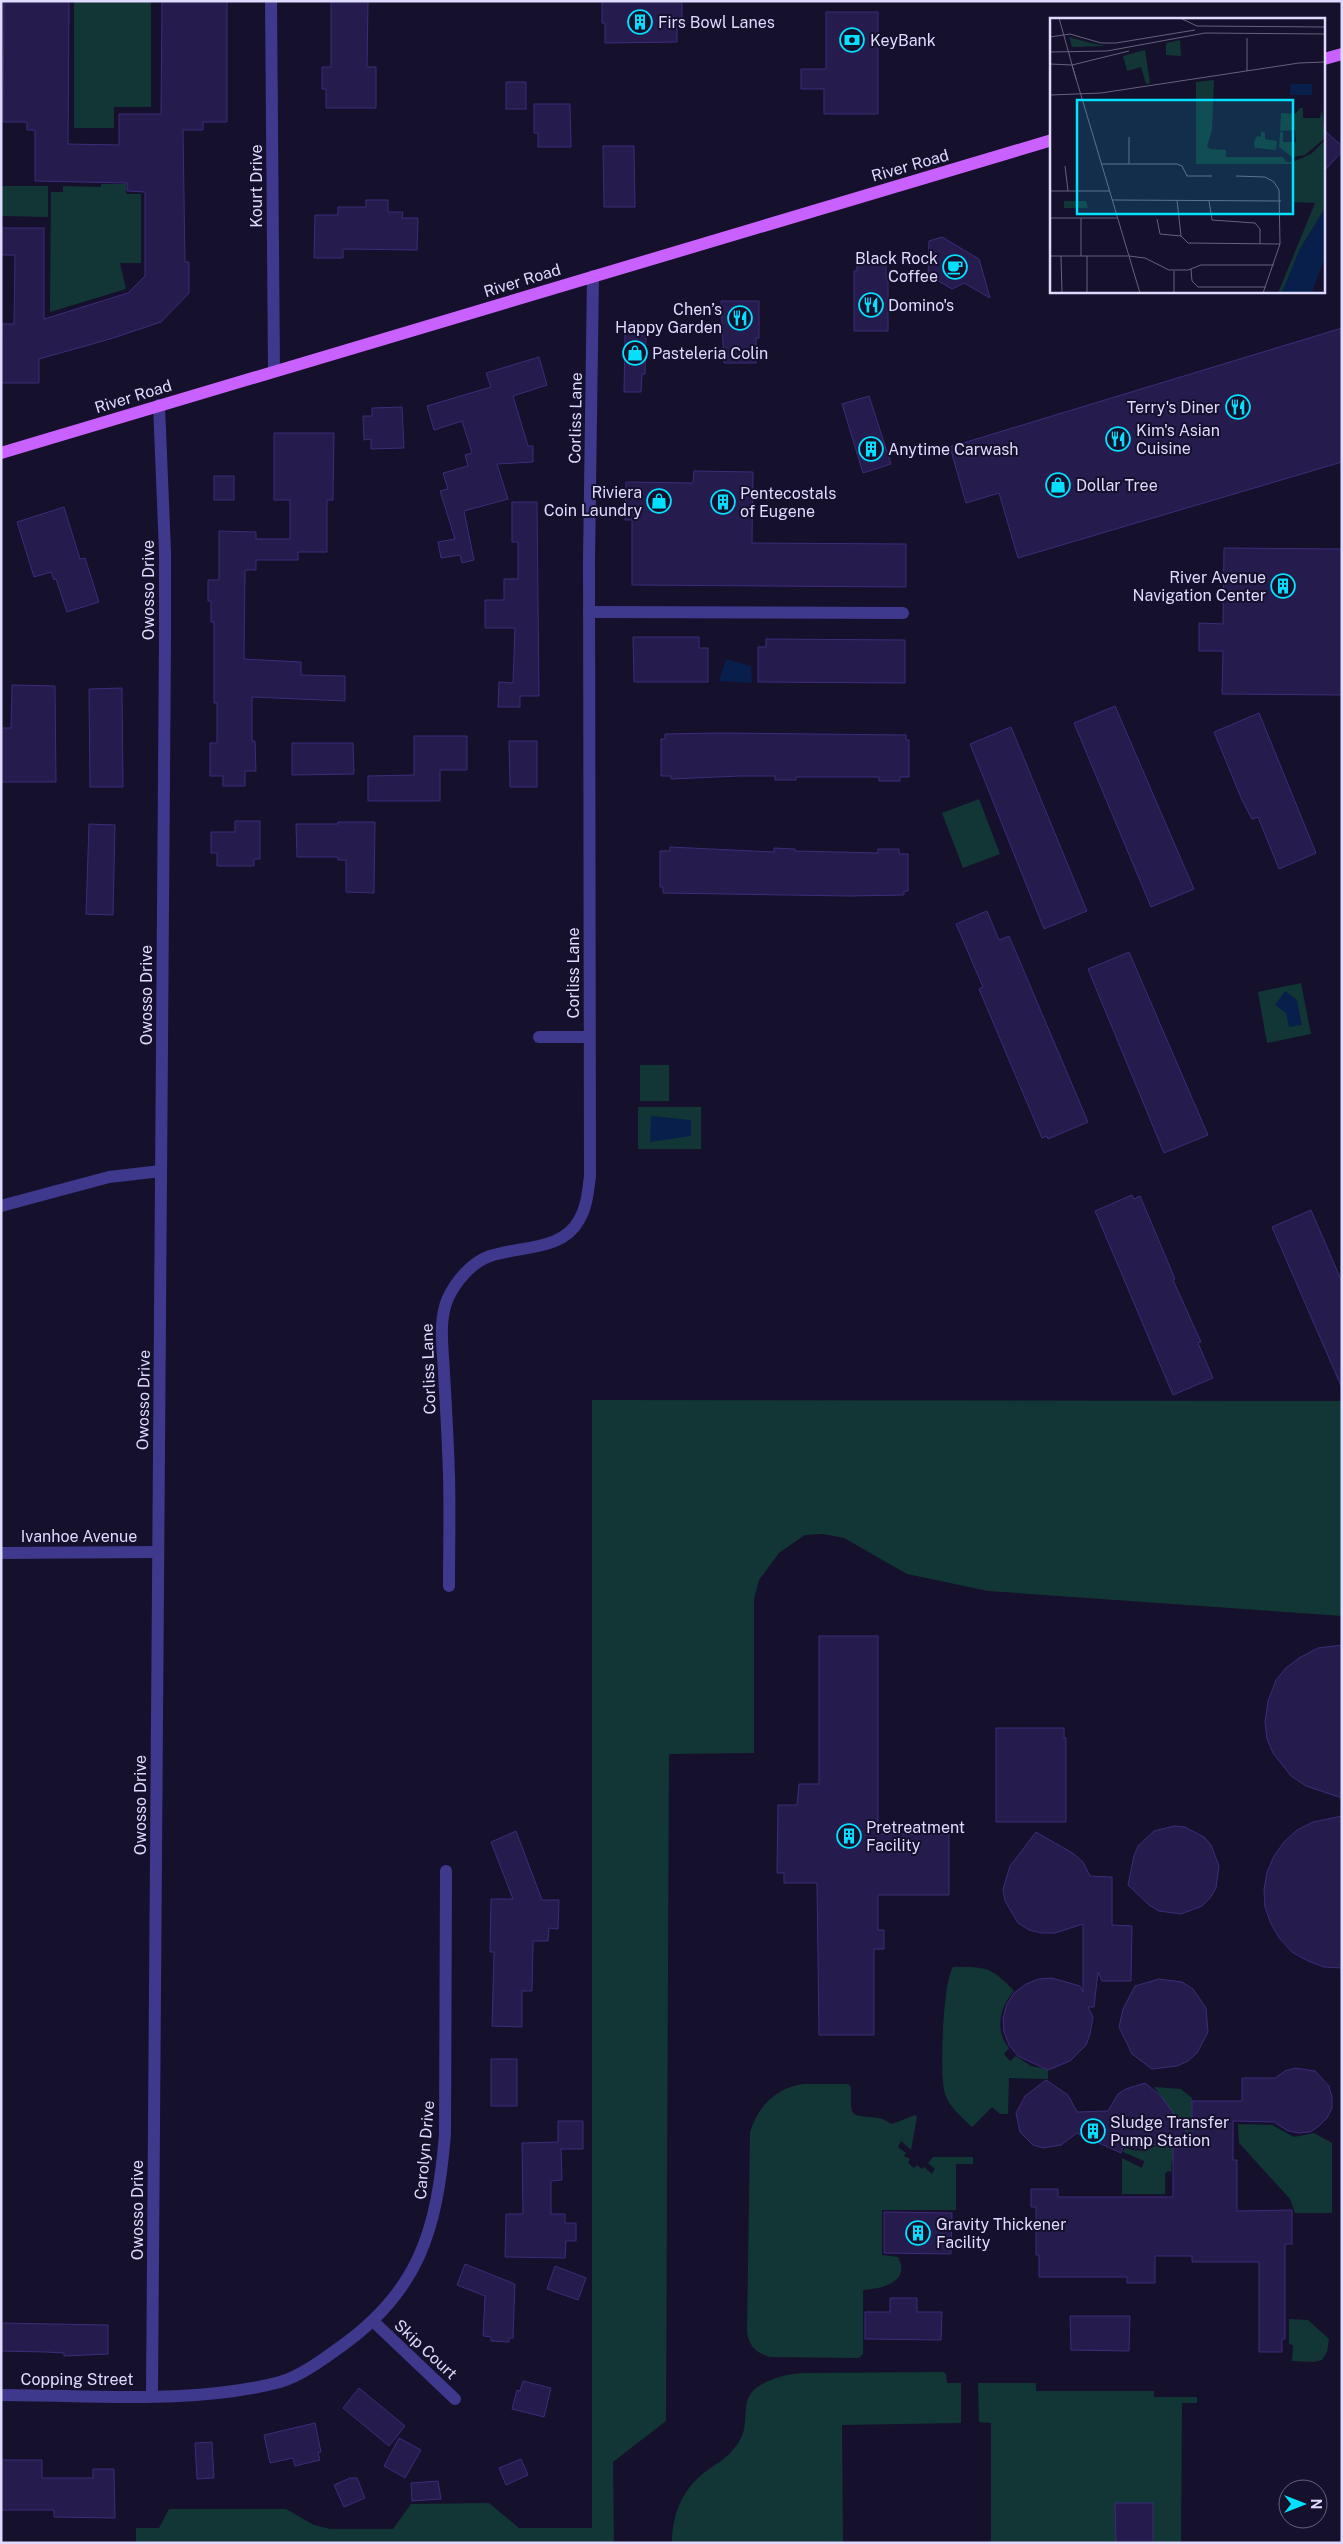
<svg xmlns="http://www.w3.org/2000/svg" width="1343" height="2544" font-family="'Public Sans',sans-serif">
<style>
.green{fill:#123635}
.water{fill:#081f4c}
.building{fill:#261b4d;stroke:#3d2c7a}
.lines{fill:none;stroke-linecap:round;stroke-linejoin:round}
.minor{stroke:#3e398c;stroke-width:12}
.major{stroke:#c861ff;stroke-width:12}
.labels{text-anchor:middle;stroke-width:4;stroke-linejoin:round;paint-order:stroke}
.poi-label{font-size:16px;fill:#dfdaff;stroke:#15102b;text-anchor:start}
.street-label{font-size:16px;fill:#dfdaff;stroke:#15102b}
.inset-road{fill:none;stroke:#666180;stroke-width:1}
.view{fill:#06e0ff;fill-opacity:0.15;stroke:#06e0ff;stroke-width:2.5}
.inset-edge{fill:none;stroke:#dfdaff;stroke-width:2.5}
</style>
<rect width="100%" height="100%" fill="#15102b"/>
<g class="green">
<polygon points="74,1 151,1 151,107 114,107 114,128 74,128"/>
<polygon points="101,184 126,184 126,194 141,194 141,263 120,263 126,289 50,312 51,192 63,192 63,186 101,187"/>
<polygon points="1,186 48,186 48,217 1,216"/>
<polygon points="979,799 1000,854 963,868 942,813"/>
<polygon points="1301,983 1311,1034 1267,1043 1258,992"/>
<rect x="640" y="1065" width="29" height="36"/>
<rect x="638" y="1107" width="63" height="42"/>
<polygon points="592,1400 1342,1401 1342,1616 988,1591 907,1574 844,1538 823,1534 805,1535 779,1553 759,1580 754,1599 754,1753 669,1754 666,2421 613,2462 614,2543 136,2543 136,2528 159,2528 169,2509 286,2509 314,2525 330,2529 393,2529 411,2504 489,2503 519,2528 592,2528"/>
<path d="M953,1967c32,0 38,-1 61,24 -14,16 -20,39 -5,57l-5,6 6,7 6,-5 15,10 17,3v10l-39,-1 -1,36h-8l-8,-7 -20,20c-10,-10 -23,-20 -27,-33 -6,-17 -2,-113 8,-127z"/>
<path d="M803,2084h45l3,3c0,31 -3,28 27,31 5,0 9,4 14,6l23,-9 2,2 -6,33 -10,-9 -3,6 8,6 -2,3 6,3 -2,4 6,5 3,-3 5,4 2,-2 8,7 3,-5 -7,-6 5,-6h40v7h-17v46h-74v45l16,2c14,26 -19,32 -35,33v64l-4,4 -89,-1c-14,-4 -21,-11 -23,-25l3,-200c8,-26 26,-44 53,-48z"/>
<path d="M1154,2087l27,2 11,9 -1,60 -19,1 -1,13 -3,-1 -3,3v20h-43v-36l20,10 2,-7 -21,-9 2,-4c14,5 27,3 38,-8l7,-31z"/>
<polygon points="1238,2124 1272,2125 1294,2137 1314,2133 1332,2143 1332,2213 1295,2213 1290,2199 1239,2143"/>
<polygon points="1289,2319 1308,2320 1329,2339 1327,2352 1322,2360 1313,2362 1292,2361 1293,2345 1289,2344"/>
<path d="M943,2372l3,2 1,9h14v40l-119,2 1,118h-171c0,-23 7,-46 24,-63 17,-17 32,-18 45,-42 8,-14 0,-35 12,-47 12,-12 34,-17 50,-18z"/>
<polygon points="978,2383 1036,2383 1036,2391 1154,2391 1154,2397 1197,2397 1197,2403 1182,2403 1181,2543 991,2543 991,2423 979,2422"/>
</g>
<g class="water">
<polygon points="726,659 751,666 752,683 719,681"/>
<polygon points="1285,991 1297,1000 1302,1025 1289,1027 1286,1013 1275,1005"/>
<polygon points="651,1116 691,1120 691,1136 650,1142"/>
</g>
<g class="building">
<polygon points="4,1 69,1 68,144 119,145 119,114 161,114 162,1 227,1 227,122 203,122 203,130 183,130 185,262 189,262 189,293 161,322 110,339 39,359 39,383 1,383 2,324 14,324 15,255 1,255 1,228 44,228 44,319 128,293 145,276 145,192 127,191 127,183 35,181 35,130 27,130 27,122 3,122"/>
<polygon points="331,1 368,1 367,67 376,67 376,108 326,108 326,89 322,89 322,67 331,67"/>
<polygon points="602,1 682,1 682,22 677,22 677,42 605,43 605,23 602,23"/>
<polygon points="826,12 878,12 878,114 824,114 824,89 801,89 801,69 826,69"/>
<rect x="506" y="82" width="20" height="27"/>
<polygon points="534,104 570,104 571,147 538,147 538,133 534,133"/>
<polygon points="1324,130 1342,146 1342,152 1324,171"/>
<polygon points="603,146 634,146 635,207 604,207"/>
<polygon points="366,200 388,200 388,212 403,212 402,218 418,218 417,250 343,249 343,258 314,258 315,215 338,215 338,207 366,207"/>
<polygon points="942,237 979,259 990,298 964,283 952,289 928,275 929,241"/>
<polygon points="857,256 886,256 886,278 888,278 888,331 854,331 854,271 857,271"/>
<polygon points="721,301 759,301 759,338 756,338 756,363 724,363"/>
<polygon points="1342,328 1342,462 1018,558 999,493 966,503 950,447"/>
<polygon points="625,333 646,333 645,374 642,374 641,392 624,392"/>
<polygon points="539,357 547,385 513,396 528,446 533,446 533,462 497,464 508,499 464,511 474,560 462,563 460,555 441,558 438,542 455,539 440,491 448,489 443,473 468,466 465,455 472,453 462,421 434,430 427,406 491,387 486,373"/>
<polygon points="869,396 891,464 863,473 842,404"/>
<polygon points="402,407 404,448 371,449 371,439 364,440 363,416 372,416 372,408"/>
<polygon points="274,433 334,433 333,497 333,500 327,500 327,552 298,552 298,560 256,560 256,570 245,570 244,659 301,662 301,675 345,676 345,701 252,697 252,741 255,741 256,771 245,771 245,786 223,786 223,776 210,776 210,743 217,743 217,703 214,703 214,622 211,622 211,601 208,601 208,580 219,580 219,531 256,532 256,539 290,539 290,500 274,500"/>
<polygon points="694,471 753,472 752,543 906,544 906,587 632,585 632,520 625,520 626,482 693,483"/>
<rect x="214" y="476" width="20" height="24"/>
<polygon points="512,502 537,502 539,696 520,696 520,707 498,707 499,682 513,683 515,628 485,628 485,600 504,600 504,579 518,579 518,542 512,542"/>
<polygon points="64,507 80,559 85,558 99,602 67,612 56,579 54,580 51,572 34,577 17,522"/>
<polygon points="1224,548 1342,549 1342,695 1222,694 1223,651 1199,651 1199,623 1223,624"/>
<polygon points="633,637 699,637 699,648 708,648 708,682 634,682"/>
<polygon points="766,639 905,640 905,683 758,682 758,647 766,647"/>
<polygon points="12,685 55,686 56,782 1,782 1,728 11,728"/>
<polygon points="122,688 123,787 90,787 89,689"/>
<polygon points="1115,706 1194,889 1151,907 1074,723"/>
<polygon points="1259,713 1316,853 1279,869 1258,817 1252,819 1242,800 1214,732"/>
<polygon points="1011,727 1087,911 1044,929 970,744"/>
<polygon points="722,733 906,735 906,740 909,740 909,777 900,777 900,781 879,781 879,777 796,777 796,780 775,780 775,776 740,776 671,779 671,776 661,776 661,739 665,739 665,734"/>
<polygon points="414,736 467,736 467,770 440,770 440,801 368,801 368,776 414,775"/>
<polygon points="509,741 537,741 537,787 510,787"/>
<polygon points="292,743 353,743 354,774 292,775"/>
<polygon points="235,821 260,821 260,859 254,859 254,866 217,866 217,853 211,853 211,832 235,832"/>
<polygon points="338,822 375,822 374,893 346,892 346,860 338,860 338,857 297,857 296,824 338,824"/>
<polygon points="89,824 115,825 113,915 86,914"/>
<polygon points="670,847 774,852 774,848 795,849 795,851 878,853 878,849 899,849 899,854 908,854 908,891 904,891 904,895 849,896 663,893 663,887 660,887 660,851 670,851"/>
<polygon points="987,911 999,940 1009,936 1088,1122 1048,1139 1047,1136 1042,1138 979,989 983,987 956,924"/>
<polygon points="1129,952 1208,1135 1164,1153 1088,969"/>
<polygon points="1132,1195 1134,1199 1140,1196 1175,1279 1173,1280 1201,1342 1198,1343 1213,1378 1173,1395 1095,1211"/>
<polygon points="1311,1210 1342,1282 1342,1388 1272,1227"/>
<polygon points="819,1636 878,1636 878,1834 949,1834 949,1895 878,1895 878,1930 884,1930 884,1949 874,1949 874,2035 819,2035 817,1883 784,1883 784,1873 777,1873 778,1805 797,1805 799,1784 819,1784"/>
<polygon points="1342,1645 1342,1798 1306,1786 1291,1776 1273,1753 1267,1739 1265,1722 1268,1701 1276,1680 1286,1668 1299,1658 1318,1648"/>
<polygon points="996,1728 1064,1728 1064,1738 1066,1738 1066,1822 996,1822"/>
<polygon points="1342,1816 1342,1968 1324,1967 1308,1961 1292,1952 1280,1939 1271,1924 1265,1907 1264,1890 1267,1872 1274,1856 1284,1842 1297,1830 1313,1822"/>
<polygon points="1174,1826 1185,1827 1204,1837 1211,1845 1219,1866 1216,1888 1210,1898 1202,1906 1181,1914 1159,1911 1149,1905 1128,1885 1134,1856 1138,1846 1154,1831"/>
<polygon points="516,1831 542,1900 559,1900 558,1929 549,1928 548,1941 533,1941 532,1991 522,1991 522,2027 492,2026 494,1952 490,1952 491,1899 513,1899 491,1842"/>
<polygon points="1036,1832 1074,1854 1083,1862 1090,1876 1112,1877 1112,1925 1132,1926 1131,1981 1102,1981 1098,1972 1094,2007 1088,2007 1093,2017 1090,2034 1086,2045 1070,2061 1048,2070 1018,2056 1009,2045 1004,2032 1003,2018 1007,2004 1014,1993 1026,1984 1039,1979 1052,1978 1080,1986 1083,1992 1083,1924 1055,1933 1042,1933 1029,1930 1018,1923 1005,1901 1003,1889 1010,1866"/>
<polygon points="1159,1979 1182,1982 1193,1989 1206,2008 1208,2032 1197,2053 1188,2061 1177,2066 1152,2069 1132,2054 1119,2027 1123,2009 1135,1986"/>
<rect x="491" y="2059" width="26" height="47"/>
<polygon points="1295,2068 1315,2071 1329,2086 1332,2097 1332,2108 1327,2118 1319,2126 1310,2132 1299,2133 1288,2131 1274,2122 1233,2121 1233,2160 1237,2160 1237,2211 1292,2210 1292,2244 1285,2244 1285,2339 1282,2339 1282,2352 1259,2352 1259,2262 1192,2262 1192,2256 1155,2256 1155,2283 1127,2283 1127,2277 1039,2277 1039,2255 1036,2255 1036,2207 1031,2207 1031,2189 1058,2189 1058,2197 1173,2197 1173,2139 1143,2148 1123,2147 1121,2153 1077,2133 1061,2145 1043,2148 1033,2145 1020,2132 1016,2113 1025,2096 1046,2080 1068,2095 1077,2112 1108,2111 1118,2094 1126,2089 1145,2083 1161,2096 1192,2139 1192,2101 1242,2101 1242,2078 1275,2078 1285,2071"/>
<polygon points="558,2121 583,2121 583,2149 561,2149 562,2180 551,2181 551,2214 565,2214 565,2223 576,2223 576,2241 566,2241 565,2258 505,2257 506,2214 523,2214 522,2143 558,2142"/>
<polygon points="884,2212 952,2213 951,2254 884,2253"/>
<polygon points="465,2264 515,2284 513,2338 509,2338 509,2342 491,2341 491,2337 483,2336 485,2296 457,2285"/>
<polygon points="555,2266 586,2278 578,2300 547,2289"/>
<polygon points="890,2298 917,2298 917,2312 942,2312 941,2340 865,2339 865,2312 890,2312"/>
<polygon points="1070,2316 1130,2316 1129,2351 1071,2350"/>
<polygon points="1,2323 108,2325 108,2354 64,2356 64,2353 45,2352 1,2351"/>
<polygon points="523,2381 551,2388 544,2417 512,2409 517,2390 520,2391"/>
<polygon points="359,2388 405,2426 389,2446 343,2408"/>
<polygon points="315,2423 321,2452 318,2453 320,2460 295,2466 293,2458 270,2463 264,2435"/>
<polygon points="399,2438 421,2450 405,2478 384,2466"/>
<polygon points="212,2442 214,2478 197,2479 195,2443"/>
<polygon points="521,2459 528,2475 506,2485 499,2468"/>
<polygon points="1,2460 42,2460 42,2478 93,2478 93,2469 114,2469 115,2518 54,2517 54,2510 1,2510"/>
<polygon points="350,2478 357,2478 365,2498 344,2507 334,2485"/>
<polygon points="438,2481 441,2499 412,2501 411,2483"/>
<polygon points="1115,2503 1153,2503 1153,2543 1116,2543"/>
</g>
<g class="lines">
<g class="minor">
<polyline points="271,1 274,371"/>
<polyline points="589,612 903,613"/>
<polyline points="539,1037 589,1037"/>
<polyline points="1,1206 109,1177 161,1171"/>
<polyline points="1,1553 158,1552"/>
<path d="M449,1586c0,-37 1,-74 0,-110 -1,-35 -3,-69 -5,-103 -1,-24 -6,-53 4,-75 8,-17 24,-36 42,-42 29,-10 73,-5 89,-36 8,-13 9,-29 11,-44l-1,-616 4,-284"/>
<polyline points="374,2322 455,2399"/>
<path d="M1,2395c90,0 192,10 279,-13 20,-6 39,-20 56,-32 83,-57 101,-119 109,-216l1,-263"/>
<polyline points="152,2396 165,640 165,552 159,405"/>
</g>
<g class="major">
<polyline points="1324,59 1342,54"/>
<polyline points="1,453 1052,140"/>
</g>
</g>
<defs>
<g id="building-ring" transform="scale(1.25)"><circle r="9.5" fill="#15102b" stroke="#06e0ff" stroke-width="1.5"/><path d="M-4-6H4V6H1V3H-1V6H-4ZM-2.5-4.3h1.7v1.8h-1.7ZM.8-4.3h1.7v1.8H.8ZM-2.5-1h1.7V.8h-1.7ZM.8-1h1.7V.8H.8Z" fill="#06e0ff"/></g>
<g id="bank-ring" transform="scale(1.25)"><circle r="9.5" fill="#15102b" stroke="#06e0ff" stroke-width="1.5"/><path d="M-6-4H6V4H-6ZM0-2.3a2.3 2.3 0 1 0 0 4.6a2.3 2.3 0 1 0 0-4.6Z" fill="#06e0ff"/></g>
<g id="cafe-ring" transform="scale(1.25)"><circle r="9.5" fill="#15102b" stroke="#06e0ff" stroke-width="1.5"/><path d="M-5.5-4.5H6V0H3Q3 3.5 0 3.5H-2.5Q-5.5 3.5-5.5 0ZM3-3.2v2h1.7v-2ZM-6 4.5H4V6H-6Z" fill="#06e0ff"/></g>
<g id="restaurant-ring" transform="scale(1.25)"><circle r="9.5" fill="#15102b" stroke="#06e0ff" stroke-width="1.5"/><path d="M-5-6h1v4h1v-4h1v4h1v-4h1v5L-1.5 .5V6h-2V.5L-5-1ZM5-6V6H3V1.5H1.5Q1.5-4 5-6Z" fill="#06e0ff"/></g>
<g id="shop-ring" transform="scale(1.25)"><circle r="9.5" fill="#15102b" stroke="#06e0ff" stroke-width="1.5"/><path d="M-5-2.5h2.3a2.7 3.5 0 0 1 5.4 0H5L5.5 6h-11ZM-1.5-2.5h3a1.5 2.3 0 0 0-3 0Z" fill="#06e0ff"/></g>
</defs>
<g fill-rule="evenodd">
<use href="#building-ring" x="640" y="22"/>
<use href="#bank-ring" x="852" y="40"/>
<use href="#cafe-ring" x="955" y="267"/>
<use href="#restaurant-ring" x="871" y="305"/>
<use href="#restaurant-ring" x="740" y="318"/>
<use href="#shop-ring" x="635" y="353"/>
<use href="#restaurant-ring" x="1238" y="407"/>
<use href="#restaurant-ring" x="1118" y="439"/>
<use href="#building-ring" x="871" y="449"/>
<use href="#shop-ring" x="1058" y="485"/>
<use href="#shop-ring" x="659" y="501"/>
<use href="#building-ring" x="723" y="502"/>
<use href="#building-ring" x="1283" y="586"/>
<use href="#building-ring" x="849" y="1836"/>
<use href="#building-ring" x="1093" y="2131"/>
<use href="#building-ring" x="918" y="2233"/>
</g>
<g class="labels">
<g class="poi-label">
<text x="658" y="28">Firs Bowl Lanes</text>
<text x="870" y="46">KeyBank</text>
<text x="938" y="264" text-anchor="end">Black Rock<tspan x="938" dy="18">Coffee</tspan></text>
<text x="888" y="311">Domino's</text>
<text x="722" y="315" text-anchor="end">Chen’s<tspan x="722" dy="18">Happy Garden</tspan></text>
<text x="652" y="359">Pasteleria Colin</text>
<text x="1220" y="413" text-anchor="end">Terry's Diner</text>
<text x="1136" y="436">Kim's Asian<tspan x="1136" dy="18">Cuisine</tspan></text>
<text x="888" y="455">Anytime Carwash</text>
<text x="1076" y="491">Dollar Tree</text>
<text x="642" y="498" text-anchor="end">Riviera<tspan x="642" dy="18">Coin Laundry</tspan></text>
<text x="740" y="499">Pentecostals<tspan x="740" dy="18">of Eugene</tspan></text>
<text x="1266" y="583" text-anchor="end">River Avenue<tspan x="1266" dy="18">Navigation Center</tspan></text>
<text x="866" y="1833">Pretreatment<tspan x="866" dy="18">Facility</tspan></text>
<text x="1110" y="2128">Sludge Transfer<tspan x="1110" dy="18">Pump Station</tspan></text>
<text x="936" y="2230">Gravity Thickener<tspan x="936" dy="18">Facility</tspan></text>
</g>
<g class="street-label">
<text transform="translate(910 165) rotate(-16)" y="6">River Road</text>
<text transform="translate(256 186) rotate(-90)" y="6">Kourt Drive</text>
<text transform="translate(522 280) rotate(-17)" y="6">River Road</text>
<text transform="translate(133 396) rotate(-17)" y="6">River Road</text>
<text transform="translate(575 418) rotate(-89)" y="6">Corliss Lane</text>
<text transform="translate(148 590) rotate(-90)" y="6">Owosso Drive</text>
<text transform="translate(573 973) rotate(-90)" y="6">Corliss Lane</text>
<text transform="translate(146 995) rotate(-90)" y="6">Owosso Drive</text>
<text transform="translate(428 1369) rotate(-92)" y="6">Corliss Lane</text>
<text transform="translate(143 1400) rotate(-89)" y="6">Owosso Drive</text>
<text x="79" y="1542">Ivanhoe Avenue</text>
<text transform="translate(140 1805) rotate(-90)" y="6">Owosso Drive</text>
<text transform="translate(424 2150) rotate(-85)" y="6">Carolyn Drive</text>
<text transform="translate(137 2210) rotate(-90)" y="6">Owosso Drive</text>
<text transform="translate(426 2349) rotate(43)" y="6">Skip Court</text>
<text x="77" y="2385">Copping Street</text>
</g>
</g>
<g transform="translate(1050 18)">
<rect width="275" height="275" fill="#15102b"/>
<path d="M19,19l18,5 18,4 -33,1zM130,22l1,16 -15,-1v-12zM95,32l5,33 -4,1 -5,-17 -14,4 -4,-15zM164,62l-2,50 -5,16 3,3 16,1v7h57l3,5h7l18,-8 14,-14v68l-25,41 -18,44h-4l37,-90 -23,-1v-38h-96v-82zM250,90h3v10h17l2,-8 3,28 -20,17 -13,2 -13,-10 1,-15h3v10h13l-1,-12 -15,1 1,-18 14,1zM211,113l4,2v6l12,2 -1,9 -21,-2 -1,-6 3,-6 4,1zM14,183h22l2,7h-24z" fill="#123635"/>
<path d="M240,66h22v11h-22zM275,190v48l-13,37h-30l18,-44z" fill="#081f4c"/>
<path class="inset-road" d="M9,0l17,61M130,0l17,8 128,1M0,19l20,-3 31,9h15l79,-13M197,20v33M0,34l57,-1 98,-18 120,1M0,46l22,1 57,-14M22,47l68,228M0,77l51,-2 198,-30 26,-1M51,146h76l5,2 5,10h25M79,146v-27M15,148l3,25M186,158l29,1 9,5 5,8 1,54 -17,49M0,173h59M62,182l169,1M127,182l4,36M159,183l3,19 43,3 5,6v15M0,200h67M107,201l3,15 21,2 7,7 92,1M0,238h78M11,238l1,37M31,238v-38M37,238v37M79,238l16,2 24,12h19l13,-5h73M141,251l1,12 6,6h68M124,253v22"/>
<path class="view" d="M27,82h216v114h-216z"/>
<rect width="275" height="275" class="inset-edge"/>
</g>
<rect width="1343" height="2544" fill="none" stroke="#dfdaff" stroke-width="5"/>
<g transform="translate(1303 2504) rotate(90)"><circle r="24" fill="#15102b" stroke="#666180"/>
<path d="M0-4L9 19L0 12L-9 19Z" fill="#06e0ff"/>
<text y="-8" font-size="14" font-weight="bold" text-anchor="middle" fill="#dfdaff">N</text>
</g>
</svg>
